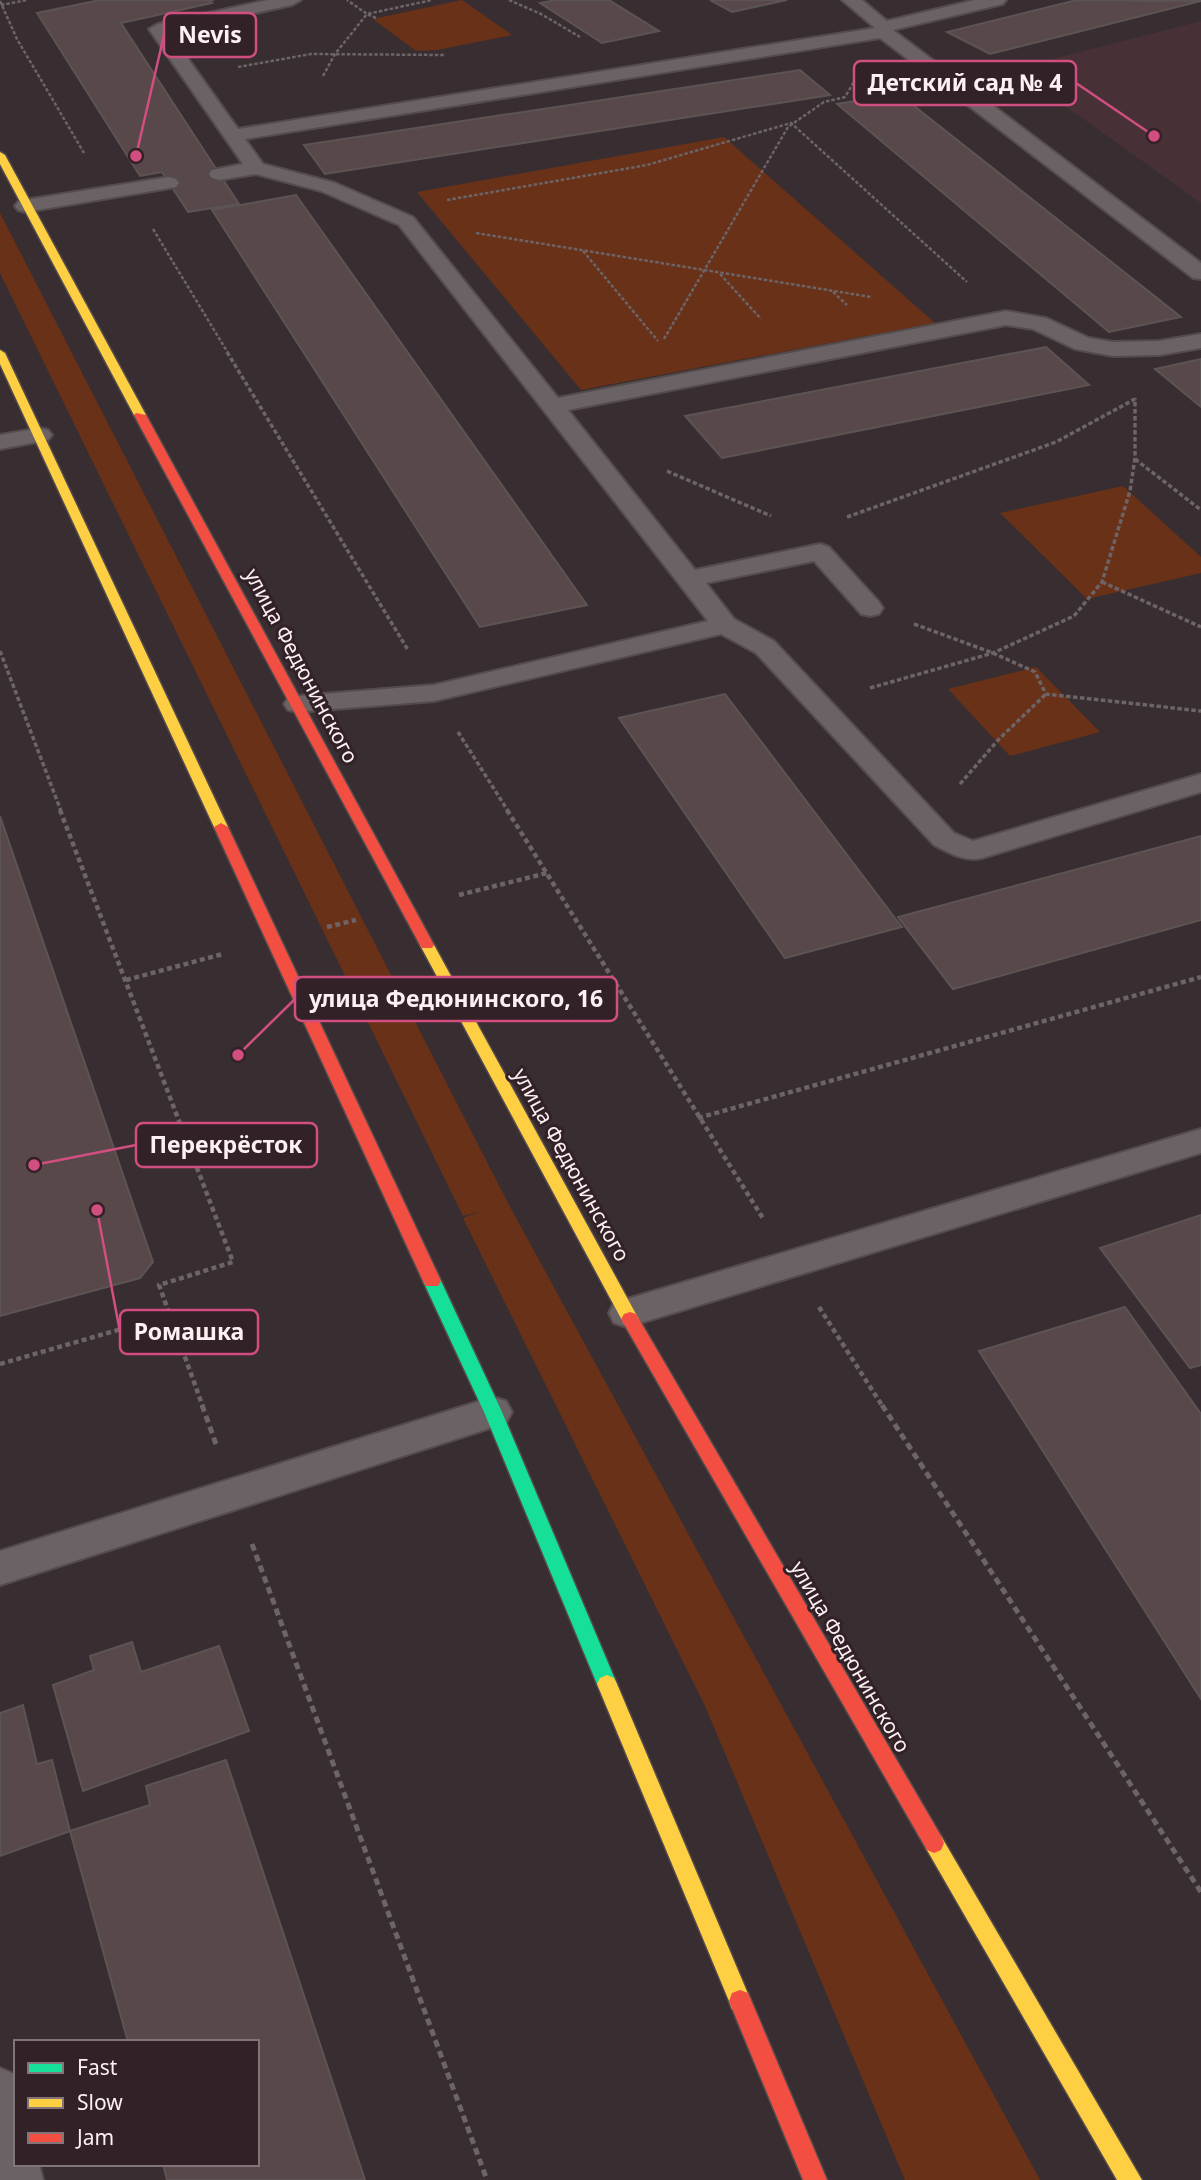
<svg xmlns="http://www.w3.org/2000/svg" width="1201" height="2180" font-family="'Noto Sans',sans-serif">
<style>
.built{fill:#473137}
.green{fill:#693118}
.building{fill:#59484a;stroke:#5c5454;stroke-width:2}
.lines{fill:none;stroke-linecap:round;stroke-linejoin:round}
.lane-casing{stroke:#544b4d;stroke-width:4}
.fast-casing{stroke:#544b4d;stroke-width:3}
.slow-casing{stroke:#544b4d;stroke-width:3}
.jam-casing{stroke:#544b4d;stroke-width:3}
.path-far3{stroke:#6c6467;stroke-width:2.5;stroke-dasharray:3.5 2;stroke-linecap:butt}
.path-far2{stroke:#6c6467;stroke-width:3.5;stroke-dasharray:4.5 2.5;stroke-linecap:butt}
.path-far1{stroke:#6c6467;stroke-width:4.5;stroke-dasharray:5 3.5;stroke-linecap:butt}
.path{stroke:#6c6467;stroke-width:5;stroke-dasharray:7 4.5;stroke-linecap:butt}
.lane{fill:#6a6264;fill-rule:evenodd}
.fast{fill:#16e098;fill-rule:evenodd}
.slow{fill:#ffcf43;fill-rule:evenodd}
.jam{fill:#f24e42;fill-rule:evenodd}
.labels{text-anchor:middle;stroke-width:6;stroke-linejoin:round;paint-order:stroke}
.street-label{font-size:21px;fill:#fdf0f3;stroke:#322126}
.leader{fill:none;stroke:#d14e81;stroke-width:2.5}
.callout-dot{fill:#d14e81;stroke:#322126;stroke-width:2.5}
.callout{fill:#322126;stroke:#d14e81;stroke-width:2.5}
.callout-label{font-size:23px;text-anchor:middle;font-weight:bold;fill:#fdf0f3}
</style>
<rect width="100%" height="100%" fill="#382e31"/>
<polygon class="built" points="1201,21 1201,203 1014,69"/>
<g class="green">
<polygon points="462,0 512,35 437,50 416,51 373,19"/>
<polygon points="724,137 935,323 581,390 417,192"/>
<polygon points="0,213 508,1203 1040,2180 905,2180 705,1706 463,1218 479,1212 463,1216 0,273"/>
<polygon points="1123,486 1201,557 1201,573 1087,599 1000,513"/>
<polygon points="1036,667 1100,732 1010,756 948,689"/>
</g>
<g class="building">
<polygon points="100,0 214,0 209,1 212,3 121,23 239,204 188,212 162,172 140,176 37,13"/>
<polygon points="556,0 609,0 659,31 602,43 540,3"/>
<polygon points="710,0 787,0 732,12"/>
<polygon points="1077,0 1201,1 990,54 947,32"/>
<polygon points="800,70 830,95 325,174 304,145"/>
<polygon points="899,94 1181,317 1109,332 837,104"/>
<polygon points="296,195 587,605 480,627 212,210"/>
<polygon points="1046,347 1089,385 722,458 685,416"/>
<polygon points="1201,359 1201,407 1155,369"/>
<polygon points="725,694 895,918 902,927 785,958 619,718"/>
<polygon points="0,816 153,1262 140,1278 0,1316"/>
<polygon points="1201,836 1201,920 953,989 898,917"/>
<polygon points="1201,1215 1201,1365 1190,1368 1100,1248"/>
<polygon points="1125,1307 1201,1414 1201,1699 979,1351"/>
<polygon points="132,1642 141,1672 219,1646 249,1731 83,1791 53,1685 94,1670 90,1656"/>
<polygon points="23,1705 37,1764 52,1760 70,1831 0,1856 0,1713"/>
<polygon points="226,1760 365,2180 167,2180 163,2164 257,2164 257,2042 128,2042 70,1831 150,1805 146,1786"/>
</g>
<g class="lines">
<g class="lane-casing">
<g id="lane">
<path d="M268,0h33l-9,5 -123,27 69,97 637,-101 -33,-28h20l25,21 88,-21h31l-3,4 -110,26 308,233v16l-8,-1 -313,-240 -635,101 18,25 72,19 78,34 145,181 448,-87 40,7 43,20 24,4 46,-1 42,-7v14l-42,7 -46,1 -38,-7 -42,-20 -27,-4 -438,85 127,160 125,-26 9,3 50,55 4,6 -4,6 -9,2 -9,-2 -47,-53 -108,22 28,36 40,22 180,192 19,8 228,-67v18l-219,66c-18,4 -32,-5 -48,-13l-178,-192 -35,-19 -287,67 -136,11 -10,-2 -4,-6 4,-6 10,-2 136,-11 274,-64 -309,-396 -78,-34 -65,-17 -37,6 -7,-2 -3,-4 3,-4 31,-6 -94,-135 9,-5z"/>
<polygon points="169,177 176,179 179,183 176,187 25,212 18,210 15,206 18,202 25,200"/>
<polygon points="40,428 48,430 52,435 48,440 0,449 0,435"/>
<polygon points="1201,1129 1201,1153 627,1327 614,1323 609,1313 614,1303 627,1299"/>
<polygon points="493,1397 506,1401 512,1412 506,1423 0,1585 0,1551"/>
<polygon points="0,2068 16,2075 16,2164 39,2164 43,2180 0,2180"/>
</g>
</g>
<g class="fast-casing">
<polygon id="fast" points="432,1275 438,1276 441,1281 502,1412 617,1684 614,1690 607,1693 600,1690 597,1684 484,1412 423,1281 426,1276"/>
</g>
<g class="slow-casing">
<g id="slow">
<polygon points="0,152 5,155 146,415 144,417 134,415 0,164"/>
<polygon points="0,350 5,353 228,827 226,830 216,830 214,827 0,364"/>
<polygon points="427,940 434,945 636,1314 639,1319 636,1324 624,1324 420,945"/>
<polygon points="607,1675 614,1678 617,1684 751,2001 748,2009 740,2012 732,2009 729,2001 597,1684 600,1678"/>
<polygon points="934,1833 941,1836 1142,2180 1117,2180 927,1850 924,1843 927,1836"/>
</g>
</g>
<g class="jam-casing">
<g id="jam">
<polygon points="136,413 146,415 434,945 432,948 422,948 420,945 134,415"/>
<polygon points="221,823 228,827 441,1281 438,1286 426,1286 423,1281 214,827"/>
<polygon points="630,1312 636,1314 941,1836 944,1843 941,1850 934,1853 927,1850 624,1324 621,1319 624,1314"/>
<polygon points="740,1990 748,1993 827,2180 803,2180 729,2001 732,1993"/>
</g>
</g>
<g class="path-far3">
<polyline points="509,0 541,14 580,37"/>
<polyline points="0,1 17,39 84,153"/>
<polyline points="1,5 27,0"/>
<polyline points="376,18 367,14 432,0"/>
<polyline points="238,67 311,54 445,55"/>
<polyline points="323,76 335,54 367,14 347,0"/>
<polyline points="447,200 647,165 791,123 967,282"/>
<polyline points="153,229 228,353"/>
<polyline points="476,233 871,297"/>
<polyline points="583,251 658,341"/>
<polyline points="720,274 761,319"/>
<polyline points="833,292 847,305"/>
<polyline points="664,339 788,127 824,102 845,97 855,80"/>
</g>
<g class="path-far2">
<polyline points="227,352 408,650"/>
<polyline points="1135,459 1201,510"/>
<polyline points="667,471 771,516"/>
<polyline points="847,517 1056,442 1135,399"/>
<polyline points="1102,582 1201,627"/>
<polyline points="914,624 993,653 1035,672 1046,694 1201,711"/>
<polyline points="0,651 61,811"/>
<polyline points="870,688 993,653 1074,616 1102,582 1130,491 1135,458 1135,398"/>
<polyline points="458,732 508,811"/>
<polyline points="960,784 999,739 1046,694"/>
</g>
<g class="path-far1">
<polyline points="60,810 233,1262 159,1285 203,1407"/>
<polyline points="507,810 764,1220"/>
<polyline points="459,895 547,873"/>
<polyline points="327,927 356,920"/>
<polyline points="126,980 223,954"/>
<polyline points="698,1118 1201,977"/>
<polyline points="819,1307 883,1407"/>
<polyline points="0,1364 170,1315"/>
</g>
<g class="path">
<polyline points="202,1405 217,1447"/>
<polyline points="882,1405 1201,1892"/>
<polyline points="252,1544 487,2180"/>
</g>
<use href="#lane" class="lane"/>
<use href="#fast" class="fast"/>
<use href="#slow" class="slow"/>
<use href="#jam" class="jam"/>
</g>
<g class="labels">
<g class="street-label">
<text transform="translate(301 666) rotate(62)" y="7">улица Федюнинского</text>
<text transform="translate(571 1165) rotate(61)" y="7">улица Федюнинского</text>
<text transform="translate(850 1657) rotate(60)" y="7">улица Федюнинского</text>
</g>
</g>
<path class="leader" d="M136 156L164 35M1154 136L1076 83M238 1055L295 999M34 1165L136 1145M97 1210L120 1332"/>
<g class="callout-dot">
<circle cx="136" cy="156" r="7"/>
<circle cx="1154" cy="136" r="7"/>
<circle cx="238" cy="1055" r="7"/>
<circle cx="34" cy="1165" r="7"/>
<circle cx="97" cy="1210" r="7"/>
</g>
<g class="callout">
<rect x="164" y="13" width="92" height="44" rx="7"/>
<rect x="854" y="61" width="222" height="44" rx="7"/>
<rect x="295" y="977" width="322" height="44" rx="7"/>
<rect x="136" y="1123" width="181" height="44" rx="7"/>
<rect x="120" y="1310" width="138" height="44" rx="7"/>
</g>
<g class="callout-label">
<text x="210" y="43">Nevis</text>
<text x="965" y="91">Детский сад № 4</text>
<text x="456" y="1007">улица Федюнинского, 16</text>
<text x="226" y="1153">Перекрёсток</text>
<text x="189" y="1340">Ромашка</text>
</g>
<rect x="14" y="2040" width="245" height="126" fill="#322126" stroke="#837478" stroke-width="2"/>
<rect x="28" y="2063" width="35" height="10" fill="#16e098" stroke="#837478" stroke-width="2"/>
<text x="77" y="2075" font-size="21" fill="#fdf0f3">Fast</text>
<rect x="28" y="2098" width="35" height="10" fill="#ffcf43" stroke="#837478" stroke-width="2"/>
<text x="77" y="2110" font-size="21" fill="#fdf0f3">Slow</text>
<rect x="28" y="2133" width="35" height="10" fill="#f24e42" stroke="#837478" stroke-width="2"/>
<text x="77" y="2145" font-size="21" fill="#fdf0f3">Jam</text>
</svg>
